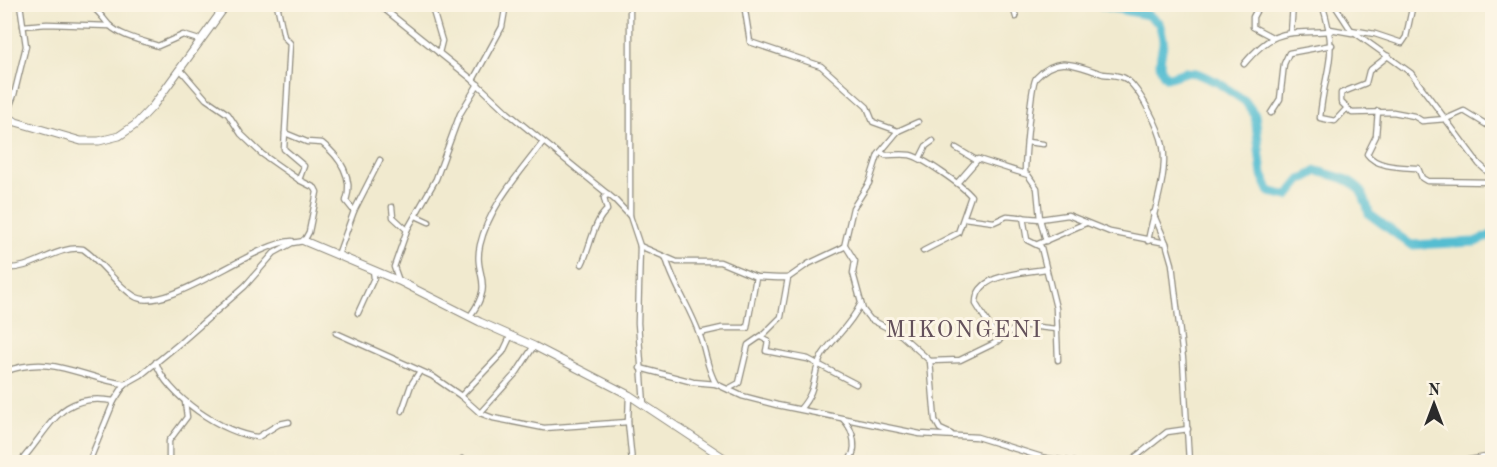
<svg xmlns="http://www.w3.org/2000/svg" width="1497" height="467" font-family="'Old Standard TT',serif">
<style>
.lines{fill:none;stroke-linecap:round;stroke-linejoin:round}
.river{stroke:#54bdd1;stroke-width:9}
.street-casing{stroke:#8e8a7d;stroke-width:7}
.secondary-casing{stroke:#8e8a7d;stroke-width:9}
.street{stroke:#fff;stroke-width:4.5}
.secondary{stroke:#fff;stroke-width:7}
.labels{text-anchor:middle;stroke-width:6;stroke-linejoin:round;paint-order:stroke}
.quarter-label{font-size:24px;letter-spacing:1.5px;fill:#64515b;stroke:#fcf5e5}
</style>
<rect width="100%" height="100%" fill="#fcf5e5"/>
<filter id="ink" filterUnits="userSpaceOnUse"><feTurbulence type="fractalNoise" baseFrequency=".0167" numOctaves="2"/><feDisplacementMap in="SourceGraphic" scale="12" xChannelSelector="R" yChannelSelector="G"/><feConvolveMatrix kernelMatrix="1 2 1 2 8 2 1 2 1" color-interpolation-filters="sRGB"/></filter>
<filter id="wash" filterUnits="userSpaceOnUse"><feTurbulence type="fractalNoise" baseFrequency=".008" numOctaves="4" result="noise"/><feDisplacementMap in="SourceGraphic" scale="24" xChannelSelector="R" yChannelSelector="G"/><feGaussianBlur stdDeviation="1.35" result="paint"/><feColorMatrix in="noise" values="0 0 0 0 0 0 0 0 0 0 0 0 0 0 0 0 0 1.4 0 .05"/><feComposite in="paint" operator="in"/></filter>
<g filter="url(#wash)">
<rect width="100%" height="100%" fill="#f1eacf"/>
<g class="lines">
<path class="river" d="M1095,4l53,11 11,8c2,7 5,15 4,21 -2,14 -7,23 4,34l18,-6 11,1 21,9 28,19 10,14 7,60 8,17 18,4 13,-16 16,-9c31,9 45,8 52,43l42,31 64,-3 17,-7"/>
</g>
</g>
<g filter="url(#ink)">
<g class="lines">
<g class="street-casing">
<g id="street">
<path d="M89,4c9,6 13,13 20,21 11,11 34,16 49,21l25,-11 16,5"/>
<polyline points="378,4 473,80 508,113 615,200 630,216 640,246 638,323 644,404"/>
<polyline points="431,4 442,41 439,53"/>
<polyline points="630,4 630,216"/>
<polyline points="744,4 750,42 821,66 867,107 873,122 898,131"/>
<polyline points="1012,4 1016,17"/>
<polyline points="1260,4 1253,17 1253,27 1272,37"/>
<path d="M1322,4c18,55 2,64 -2,114l15,3 11,-12"/>
<polyline points="1334,4 1351,30 1411,73 1479,164 1492,176"/>
<polyline points="23,26 47,24 110,26"/>
<polyline points="1330,29 1352,33"/>
<polyline points="1351,30 1375,34 1402,43 1406,37 1413,4"/>
<polyline points="1291,33 1293,4"/>
<polyline points="1388,56 1369,71 1366,83 1341,93 1341,102 1352,113 1393,112 1414,116 1422,121 1446,119 1464,111 1492,128"/>
<path d="M1244,64c31,-37 42,-30 87,-33"/>
<polyline points="180,69 206,99 228,114 241,134 262,154 299,180"/>
<polyline points="473,80 502,27 506,4"/>
<path d="M1378,111l-2,25 -9,18c10,14 35,13 51,14l4,10 5,3 65,1"/>
<polyline points="1271,113 1280,99 1284,64 1289,53 1332,45"/>
<polyline points="6,115 14,95 26,46 20,4"/>
<path d="M285,133l22,9 15,1c18,14 32,35 24,58l8,10 -16,44"/>
<polyline points="1027,142 1043,144"/>
<polyline points="956,148 976,160"/>
<path d="M881,152l4,3c8,0 17,-1 25,0 13,3 52,30 61,41l-13,37 -35,18"/>
<polyline points="920,158 926,146 933,141"/>
<path d="M1025,173c0,-13 6,-90 11,-95 23,-25 42,-11 67,-4 7,1 17,1 23,5 14,10 34,50 37,67 5,30 -10,66 -15,95"/>
<polyline points="958,182 978,159 1028,175 1037,188 1040,219 1046,241"/>
<polyline points="392,207 393,217 407,230 394,267 399,281"/>
<polyline points="354,211 380,160"/>
<polyline points="1153,213 1166,243"/>
<polyline points="416,216 429,222"/>
<polyline points="1023,217 1027,240 1041,247 1056,308 1058,360"/>
<polyline points="964,218 994,222 1007,216 1040,219 1068,215 1110,232 1166,243 1172,264 1183,359 1189,462"/>
<polyline points="407,230 436,179 460,114 478,84"/>
<polyline points="1038,244 1086,223"/>
<polyline points="845,245 855,261 853,273 863,310 870,319 901,335 930,361 960,360 993,344 1020,325 1056,329"/>
<polyline points="640,246 677,262 720,262 756,277 778,278 788,278 808,264 844,247 853,208 869,183 878,155 898,131 918,122"/>
<path d="M666,258c8,28 25,51 34,78 6,16 7,33 16,48"/>
<path d="M582,264c9,-18 11,-42 25,-54l-3,-12 4,-4"/>
<path d="M4,268c29,3 52,-23 79,-19 19,13 32,35 51,47 31,20 119,-53 158,-55"/>
<polyline points="358,313 374,278 373,270"/>
<path d="M470,316c26,-35 3,-39 10,-71 9,-39 40,-72 63,-103"/>
<polyline points="336,333 432,376 461,396 480,413 493,418 544,428 628,422"/>
<polyline points="700,333 722,328 747,328 756,277"/>
<polyline points="761,337 768,341 766,351 808,359 856,384"/>
<path d="M999,341l-23,-37c-1,-31 48,-31 70,-35"/>
<polyline points="930,361 935,420 940,429 951,434"/>
<path d="M156,362c9,33 69,73 102,75l21,-13 10,-2"/>
<polyline points="640,368 693,382 716,384 742,396 777,405 920,434 977,437 1045,458 1073,462"/>
<path d="M4,372c48,-19 77,6 121,12l16,-9 39,-32 65,-57 29,-33 18,-10 12,-2 5,-9 8,-40 -2,-4 -16,-8 5,-14 -20,-17 6,-106 -6,-6 -7,-33"/>
<polyline points="728,389 739,383 748,345 764,334 781,317 788,278"/>
<polyline points="629,395 628,422 632,462"/>
<polyline points="461,396 503,352 511,335"/>
<path d="M800,409c19,-21 11,-36 23,-55 12,-17 28,-30 37,-49"/>
<polyline points="402,411 411,385 420,371"/>
<polyline points="480,413 517,372 534,346"/>
<path d="M843,419c11,11 16,33 4,43"/>
<polyline points="462,459 466,462"/>
<path d="M20,462c31,-34 39,-71 94,-61"/>
<polyline points="89,462 114,401 125,384"/>
<polyline points="169,462 169,441 187,417 185,402"/>
<polyline points="1129,462 1167,432 1188,429"/>
</g>
</g>
<g class="secondary-casing">
<g id="secondary">
<polyline points="4,114 16,122 81,141 99,141 119,136 135,125 153,106 227,4"/>
<polyline points="304,241 399,281 480,322 534,346 629,395 730,462"/>
<polyline points="1464,462 1492,457"/>
</g>
</g>
<use href="#street" class="street"/>
<use href="#secondary" class="secondary"/>
</g>
</g>
<g class="labels">
<g class="quarter-label">
<text x="964" y="337">MIKONGENI</text>
</g>
</g>
<rect width="1497" height="467" fill="none" stroke="#fcf5e5" stroke-width="24"/>
<g transform="translate(1434 404)" stroke="#fcf5e5" stroke-width="4.5" paint-order="stroke">
<path d="M0-4.5L10 22L0 15L-10 22Z" fill="#2b2b2b"/>
<text y="-9" font-size="16" font-weight="bold" text-anchor="middle" fill="#2b2b2b">N</text>
</g>
</svg>
